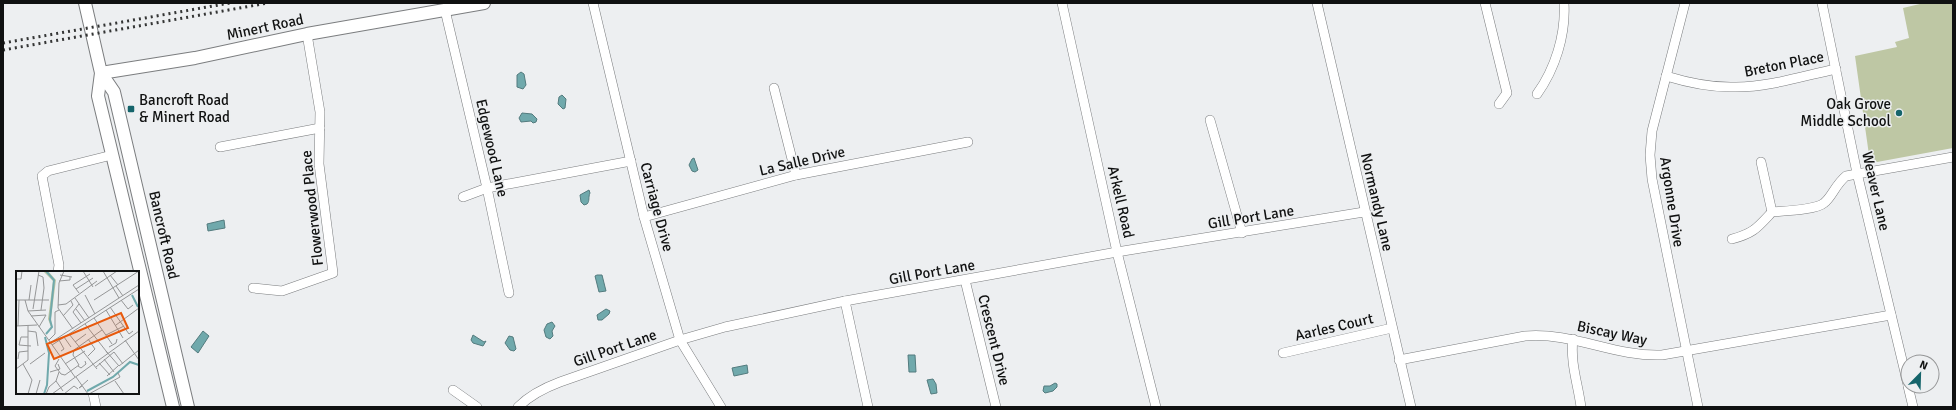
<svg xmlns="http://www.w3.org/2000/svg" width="1956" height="410" font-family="Signika,sans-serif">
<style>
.green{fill:#bec7a4}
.water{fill:#70a9ac;stroke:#537b7e}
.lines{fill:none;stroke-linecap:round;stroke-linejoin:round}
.minor-casing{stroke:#7b7d7f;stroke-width:10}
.tertiary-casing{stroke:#7b7d7f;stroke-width:14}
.minor{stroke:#fff;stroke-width:9}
.tertiary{stroke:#fff;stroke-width:12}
.rail{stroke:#343535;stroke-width:3;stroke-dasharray:2 4;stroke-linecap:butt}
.poi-dot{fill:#15646b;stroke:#edeff1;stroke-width:1.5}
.labels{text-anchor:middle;stroke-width:3;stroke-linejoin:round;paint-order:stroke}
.street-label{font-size:15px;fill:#101111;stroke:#edeff1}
.poi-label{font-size:15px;fill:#101111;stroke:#edeff1;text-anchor:start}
.inset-river{fill:none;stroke:#70a9ac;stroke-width:2}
.inset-road{fill:none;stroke:#959697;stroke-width:1}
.view{fill:#e8590c;fill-opacity:0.15;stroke:#e8590c;stroke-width:2}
.inset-edge{fill:none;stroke:#101111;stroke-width:2}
</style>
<rect width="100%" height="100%" fill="#edeff1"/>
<polygon class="green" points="1924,3 1953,3 1953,148 1877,162 1869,155 1855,56 1897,47 1895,42 1909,38 1903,8"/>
<g class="water">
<polygon points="521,72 524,74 526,85 523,89 517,87 517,75"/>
<polygon points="562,95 566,99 565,108 563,109 558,104 559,97"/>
<polygon points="522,113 532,114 537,119 536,122 533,123 531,121 521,122 519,118"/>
<polygon points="694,158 698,170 695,172 692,171 689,165 692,159"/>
<path d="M589,190l1,3c-2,4 0,8 -3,11l-3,1 -3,-3 -1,-7z"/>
<polygon points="224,220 225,228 208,231 207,224"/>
<polygon points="597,275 602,275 606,291 599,292 595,276"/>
<polygon points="606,309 610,311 609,314 602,320 598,320 597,315"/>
<polygon points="552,322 555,326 552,331 553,336 550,339 546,337 544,330 547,324"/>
<polygon points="203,331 209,336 198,353 191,347"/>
<polygon points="473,335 484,342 486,341 483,346 473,343 471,340"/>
<polygon points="509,336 513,337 516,349 514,351 510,350 505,343"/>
<polygon points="908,355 915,355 916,372 909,372"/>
<polygon points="747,365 748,373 734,376 732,368"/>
<polygon points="933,379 936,384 937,393 931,394 927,380"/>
<polygon points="1055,383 1057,384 1057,387 1053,391 1045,393 1043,391 1044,386 1050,386"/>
</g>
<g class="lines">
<g class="minor-casing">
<g id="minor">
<polyline points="593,3 644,217 680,340 721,407"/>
<polyline points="1062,3 1117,252 1156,407"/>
<polyline points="1317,3 1411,407"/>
<polyline points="1485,3 1507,93 1499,104"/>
<polyline points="1685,3 1652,131 1650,155 1652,179 1698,407"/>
<polyline points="1822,3 1857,173 1908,385"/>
<polyline points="445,10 487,188 509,293"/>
<path d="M1666,76c23,7 46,12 70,11 33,0 67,-11 100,-18"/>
<polyline points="774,88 796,175"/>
<path d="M1537,94c18,-25 29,-59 27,-91"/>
<polyline points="1210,120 1242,233"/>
<polyline points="220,147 320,128"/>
<polyline points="1761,162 1772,212"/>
<polyline points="463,197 487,188 631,161"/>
<polyline points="644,217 796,175 968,142"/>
<path d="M1732,239c22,-6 25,-11 40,-27 12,-1 44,-2 52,-9 8,-6 11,-18 22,-27l107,-19"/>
<polyline points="58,272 59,265 42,176 48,171 112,155"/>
<polyline points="965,280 996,407"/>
<polyline points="253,288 282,291 333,273 319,164 320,112 307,34"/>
<polyline points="845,301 868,407"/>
<path d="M1573,339c-3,24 5,45 8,68"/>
<polyline points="1283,353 1392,328"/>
<path d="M1399,360l126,-24c49,-4 89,21 137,19l229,-40"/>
<polyline points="1908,386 1913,407"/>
<polyline points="453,390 477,407"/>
<polyline points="93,393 96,407"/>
<path d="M518,407c12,-12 26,-19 42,-25l120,-42 45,-13 120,-26 272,-49 247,-40"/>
</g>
</g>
<g class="tertiary-casing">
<g id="tertiary">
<polyline points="85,3 101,73 98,96 173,407"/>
<polyline points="101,73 195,58 307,34 484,3"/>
<polyline points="101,73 114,92 188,407"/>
</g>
</g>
<use href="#minor" class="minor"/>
<use href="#tertiary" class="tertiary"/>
<g class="rail">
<polyline points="3,43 230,3"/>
<polyline points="3,50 268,3"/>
</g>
</g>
<g class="poi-dot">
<rect x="127" y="105" width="8" height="8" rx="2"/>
<circle cx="1899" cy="113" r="4"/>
</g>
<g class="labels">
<g class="street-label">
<text transform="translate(265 27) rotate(-12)" y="5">Minert Road</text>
<text transform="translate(1784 64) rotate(-11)" y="5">Breton Place</text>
<text transform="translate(492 148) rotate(77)" y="5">Edgewood Lane</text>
<text transform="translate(802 161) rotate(-13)" y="5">La Salle Drive</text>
<text transform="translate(1876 191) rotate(77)" y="5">Weaver Lane</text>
<text transform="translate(1121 202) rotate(77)" y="5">Arkell Road</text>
<text transform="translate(1377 202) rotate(77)" y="5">Normandy Lane</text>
<text transform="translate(1672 202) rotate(81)" y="5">Argonne Drive</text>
<text transform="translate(657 207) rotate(75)" y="5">Carriage Drive</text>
<text transform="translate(312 208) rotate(-96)" y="5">Flowerwood Place</text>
<text transform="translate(1251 217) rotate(-9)" y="5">Gill Port Lane</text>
<text transform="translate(164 235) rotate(77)" y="5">Bancroft Road</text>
<text transform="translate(932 272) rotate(-10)" y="5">Gill Port Lane</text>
<text transform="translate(1334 327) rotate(-13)" y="5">Aarles Court</text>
<text transform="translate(1612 333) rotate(12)" y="5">Biscay Way</text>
<text transform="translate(994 340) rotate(76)" y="5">Crescent Drive</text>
<text transform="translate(615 348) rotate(-19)" y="5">Gill Port Lane</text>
</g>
<g class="poi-label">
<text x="139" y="105">Bancroft Road<tspan x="139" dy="17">&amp; Minert Road</tspan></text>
<text x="1891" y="109" text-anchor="end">Oak Grove<tspan x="1891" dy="17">Middle School</tspan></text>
</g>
</g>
<g transform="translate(16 271)">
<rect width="123" height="123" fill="#edeff1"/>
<path d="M27,0h5l8,9 -5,38 1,12 -4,-11 5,-38z" fill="#bec7a4"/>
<path class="inset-river" d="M30,0l8,9 -4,40 2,7 -6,7M116,24l6,12M71,120l26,-14 17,-15 9,3M28,123l3,-9 2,-32 -4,-16"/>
<path class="inset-road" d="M48,0l-5,12 -1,25 15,21M67,0l10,16M87,0l16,27M22,4l5,2 1,11 -3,22M44,4l12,2M94,4l8,10M0,8h5l1,-8M43,10l11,-1v-3M79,15l22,-15M100,15l7,10M60,18l17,-11M63,22l-6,-8 17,-11M69,24l10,19M59,27l14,20M0,29h33M9,29l3,11 47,66M13,29l2,-15M78,29l45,-29M105,29l7,9 5,-4M63,33l-6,8 8,11M42,34l8,-1 31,-23M94,36l19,27 4,-3M17,38l6,-38M60,38l9,12M90,39l17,28M12,40l18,-1M15,45l15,-1 -7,12M47,45l10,-11 -2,-4M78,47l18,26M69,53l21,27M100,54l23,-17M0,55l21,-1M2,55l1,-26M12,60l8,1 2,14M53,63l28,35M90,64l18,-9M12,66h-7l-2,8 12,1M48,66l7,10M33,69l6,-6v-22l4,-2M43,69l5,9 -3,2M109,69l14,20M59,71l11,-8M34,72l89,-58M36,74l87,-56M93,76l7,-4 1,-4M92,83l-2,-3 13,15 20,-16M72,85l7,-7 -7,-10M2,88l1,-7 9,-1M43,88l-4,7 6,8 4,1 14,-10 -6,-10 1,-5 28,-20M88,88l10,13M83,92l11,12M7,93l9,16M14,93l15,-11M49,93l20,-13M62,95l3,2 5,-4 -1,-3M80,96l18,-15 9,12M0,98l12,-9v-35M34,101l10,-3 -2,-5M43,101l-3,9 7,10M91,105l11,-10M60,106l12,17M99,110l9,13M66,115l-3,2 9,-8M12,123l4,-14M20,123l4,-14M30,123l3,-7 7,-6M36,123l87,-63M48,123l10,-8 4,3M73,123l31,-17 -2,-4"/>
<path class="view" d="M105,42l7,15 -74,31 -7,-15z"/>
<rect width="123" height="123" class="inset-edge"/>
</g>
<rect width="1956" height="410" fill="none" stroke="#101111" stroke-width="8"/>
<g transform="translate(1920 374) rotate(23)"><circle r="19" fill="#edeff1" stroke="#959697"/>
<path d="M0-3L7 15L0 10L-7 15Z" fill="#15646b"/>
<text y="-6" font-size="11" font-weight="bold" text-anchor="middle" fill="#101111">N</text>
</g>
</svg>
